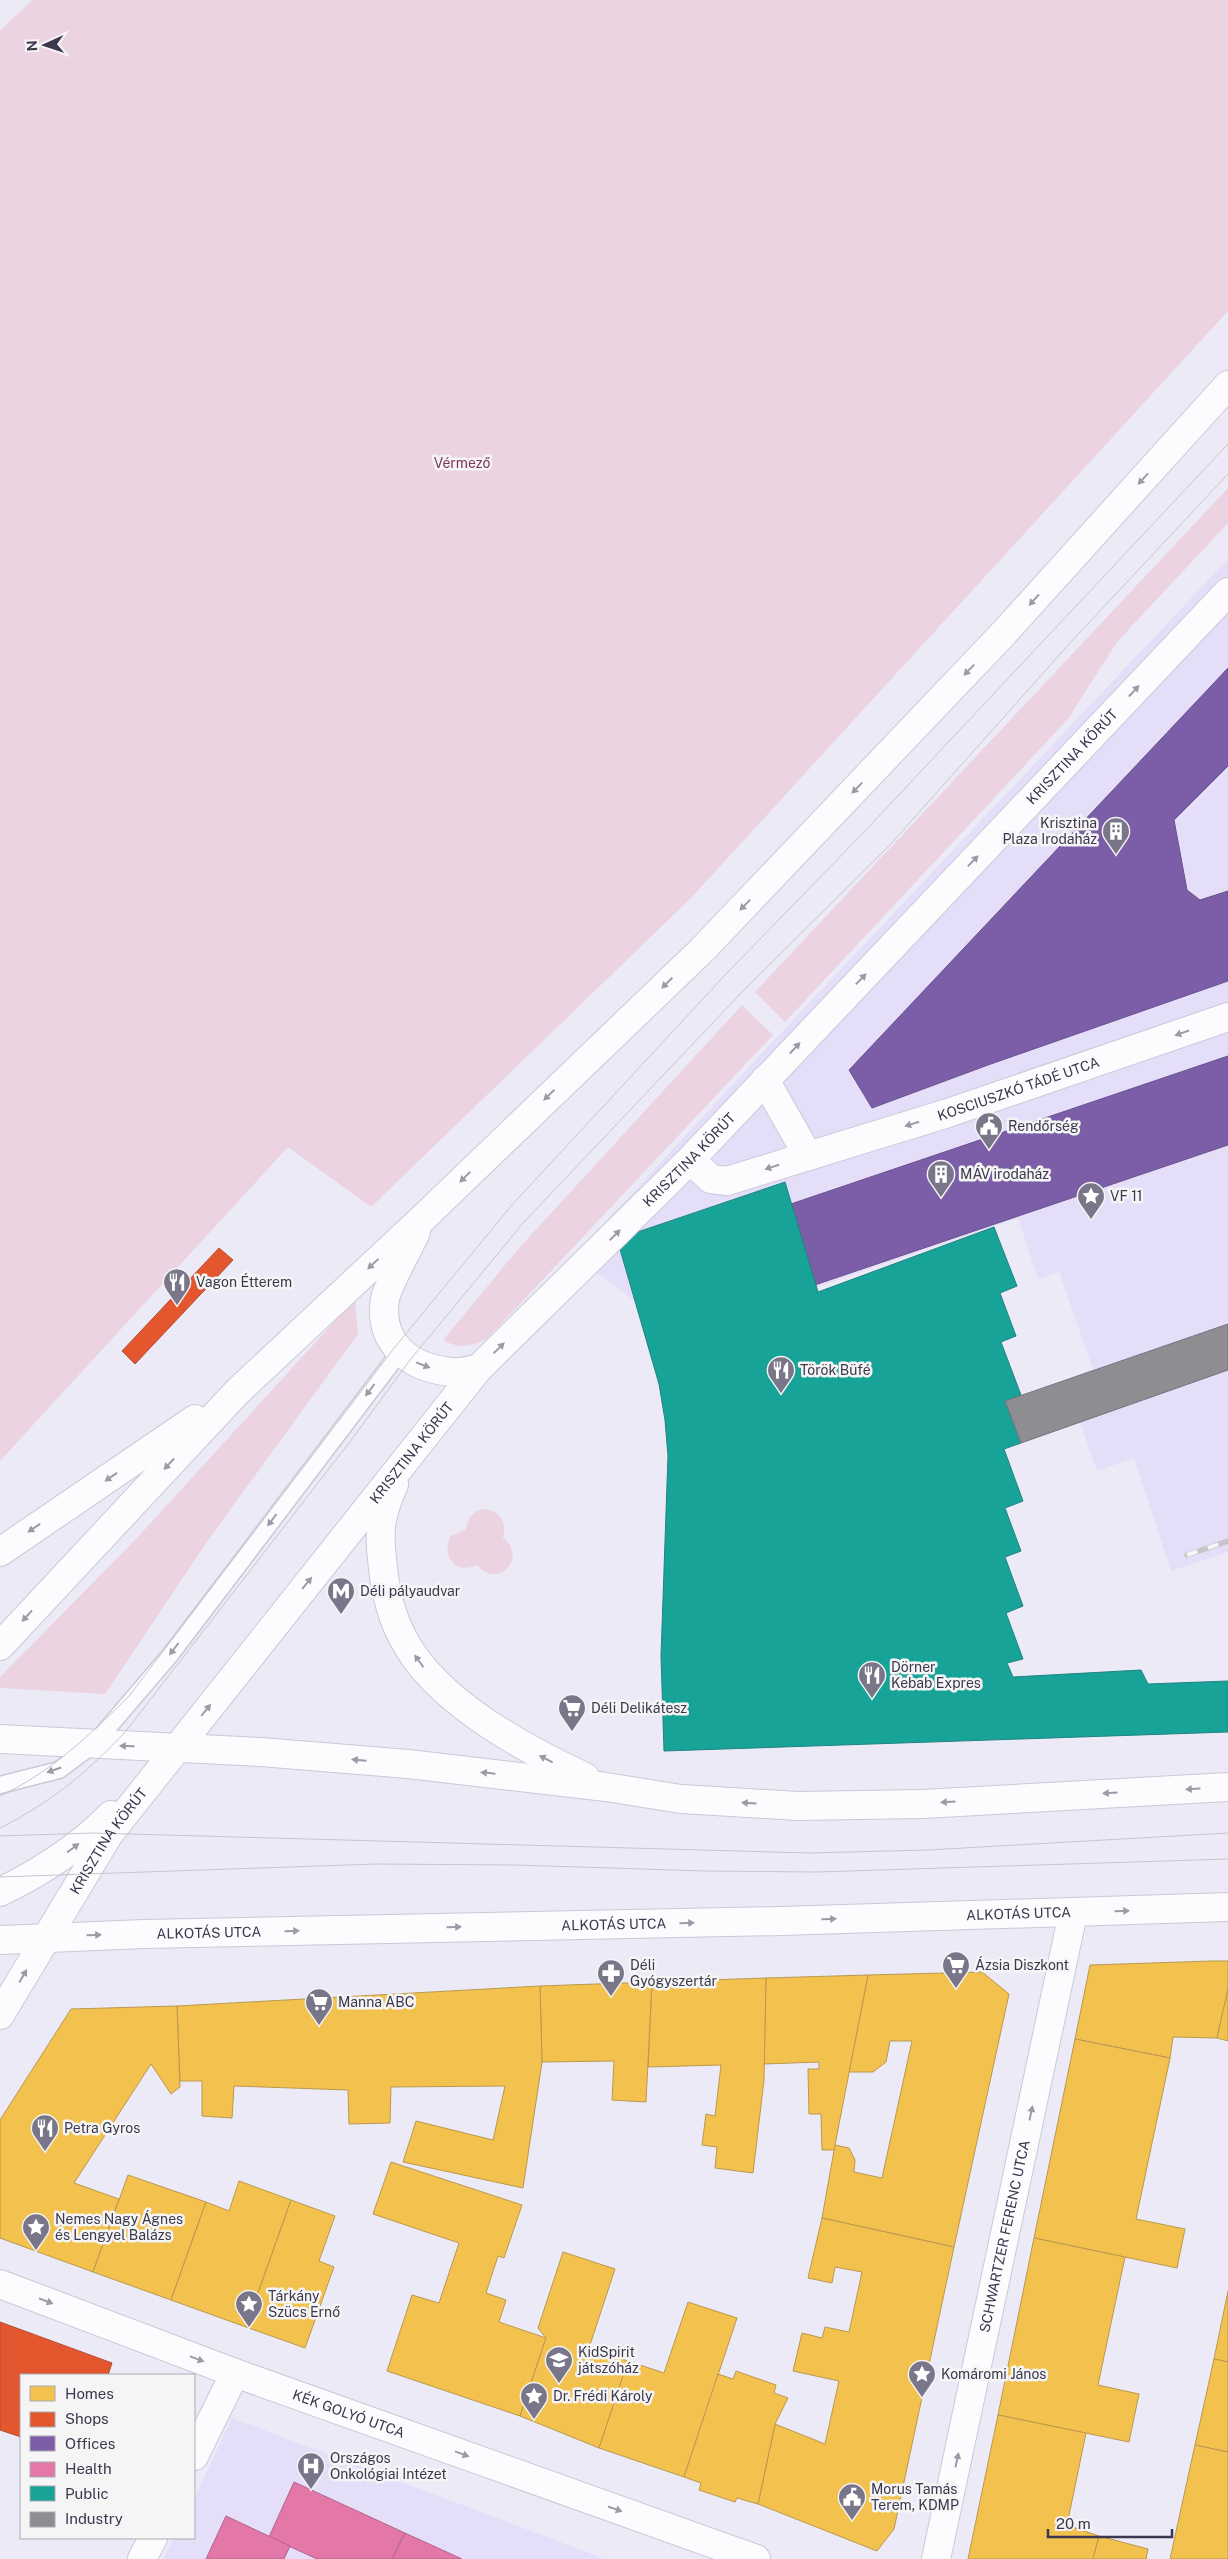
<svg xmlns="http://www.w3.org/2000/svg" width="1228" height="2559" font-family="'Public Sans',sans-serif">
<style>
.built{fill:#e4def9}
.green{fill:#ecd3e2}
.homes{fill:#f2c14e;stroke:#bb984e}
.shops{fill:#e4572e;stroke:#b24d38}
.offices{fill:#7b5ea7;stroke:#68528c}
.health{fill:#e377a8;stroke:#b1648d}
.public{fill:#17a398;stroke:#228382}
.industry{fill:#8d8d92;stroke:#75737e}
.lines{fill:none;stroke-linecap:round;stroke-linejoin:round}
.lane-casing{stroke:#cbc8d8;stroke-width:19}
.street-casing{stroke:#cbc8d8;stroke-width:30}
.secondary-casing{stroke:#cbc8d8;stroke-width:30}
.lane{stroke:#fcfcfe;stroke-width:16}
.street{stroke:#fcfcfe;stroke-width:28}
.secondary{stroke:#fcfcfe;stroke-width:28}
.tram{stroke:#c7c5ca;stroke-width:1}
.rail-casing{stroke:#c7c5ca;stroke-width:5.5}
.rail{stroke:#f5f5f5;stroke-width:4;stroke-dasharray:11;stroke-linecap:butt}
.oneway{fill:#9c9aa6}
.labels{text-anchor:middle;stroke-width:5;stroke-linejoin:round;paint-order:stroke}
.park-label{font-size:14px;fill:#803557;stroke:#f5f5f5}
.street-label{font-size:14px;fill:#3c374e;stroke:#f5f5f5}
.poi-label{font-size:14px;fill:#3c374e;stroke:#f5f5f5;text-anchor:start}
</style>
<rect width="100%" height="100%" fill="#eceaf7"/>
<g class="built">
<polygon points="1228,559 1228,1552 1171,1571 1134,1458 1097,1471 1065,1380 1093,1369 1059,1272 1038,1279 1018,1218 680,1334 574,1256 761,1054"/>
<polygon points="232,2418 605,2559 163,2559 174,2538 194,2538 194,2499"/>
</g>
<g class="green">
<polygon points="32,0 1228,0 1228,311 691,898 371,1207 288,1147 0,1461 0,31"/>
<polygon points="1228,488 1228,523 1117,642 1068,719 785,1022 755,992"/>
<path d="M742,1005l31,30 -286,304c-18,8 -28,10 -44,1l77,-93z"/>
<polygon points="355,1299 358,1334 209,1539 105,1694 0,1688 0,1677 136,1539"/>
<path d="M484,1509c17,1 23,14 19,29 25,19 -4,52 -26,27 -21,10 -37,-9 -26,-29l15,-7c2,-11 6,-18 18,-20z"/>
</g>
<g class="homes">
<polygon points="1212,1961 1228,1961 1228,1989 1217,2038 1173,2037 1170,2058 1075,2039 1090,1965"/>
<polygon points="982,1972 1009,1994 954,2247 822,2218 835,2145 849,2148 855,2160 854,2172 882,2178 912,2041 890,2041 886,2062 873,2072 849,2072 868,1975"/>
<polygon points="868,1975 834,2150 822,2150 821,2114 809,2114 808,2069 819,2069 819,2062 764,2064 766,1978"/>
<polygon points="766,1978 764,2080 753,2173 715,2168 717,2147 702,2145 706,2114 715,2116 721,2065 648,2067 652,1982"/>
<polygon points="652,1982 646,2102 612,2100 614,2061 542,2062 540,1986"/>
<polygon points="540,1986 542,2062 523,2188 403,2162 416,2121 493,2140 505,2086 391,2087 390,2123 349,2124 348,2090 234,2086 232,2118 202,2116 202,2081 180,2081 177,2006"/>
<polygon points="1228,1989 1228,2041 1217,2038"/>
<polygon points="177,2006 180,2087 171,2094 151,2064 74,2183 119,2199 93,2272 0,2238 0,2120 71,2009"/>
<polygon points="1075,2039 1170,2058 1136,2219 1185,2229 1177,2268 1034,2238"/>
<polygon points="391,2162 522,2205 504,2258 498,2256 486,2293 506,2300 499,2322 546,2338 520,2416 387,2371 412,2295 439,2303 459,2243 373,2214"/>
<polygon points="128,2175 206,2202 171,2300 93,2272"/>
<polygon points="239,2181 291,2200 246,2327 171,2300 206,2202 229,2211"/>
<polygon points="291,2200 335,2216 319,2261 334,2267 305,2348 246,2327"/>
<polygon points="822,2218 954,2247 894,2529 877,2551 758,2504 775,2424 825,2444 839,2381 793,2371 802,2333 822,2338 825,2327 849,2332 862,2272 835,2267 832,2283 808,2278"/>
<polygon points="1034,2238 1125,2257 1098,2385 1139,2394 1129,2442 998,2415"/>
<polygon points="563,2252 615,2269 589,2348 628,2361 599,2448 520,2416 546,2338 538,2328"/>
<polygon points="1228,2291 1228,2362 1214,2359"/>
<polygon points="688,2302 737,2318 684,2477 599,2448 628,2361 664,2373"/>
<polygon points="1214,2359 1228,2362 1228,2452 1195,2445"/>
<polygon points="736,2371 776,2385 774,2393 788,2398 775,2424 758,2504 737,2498 735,2502 699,2490 701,2483 684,2477 718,2374 733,2379"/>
<polygon points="998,2415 1086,2433 1067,2525 1099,2536 1093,2559 968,2559"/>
<polygon points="1195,2445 1228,2452 1228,2559 1170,2559"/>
<polygon points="1099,2536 1148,2549 1146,2559 1093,2559"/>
</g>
<g class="shops">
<polygon points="219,1248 233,1260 135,1364 122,1351"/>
<polygon points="0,2322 112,2363 108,2375 21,2375 21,2437 0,2430"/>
</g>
<g class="offices">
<polygon points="1228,668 1228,766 1174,820 1187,890 1200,900 1228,891 1228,981 988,1065 872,1108 849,1070"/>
<polygon points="1228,1056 1228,1145 682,1330 655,1250"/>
</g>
<g class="health">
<polygon points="294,2482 405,2533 392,2559 317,2559 269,2537"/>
<polygon points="226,2516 290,2546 284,2559 206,2559"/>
<polygon points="405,2533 462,2559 392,2559"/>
</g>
<polygon class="public" points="785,1182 818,1292 994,1227 1017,1286 1000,1293 1016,1336 1001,1342 1021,1395 1005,1401 1021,1443 1004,1449 1023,1501 1005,1508 1021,1551 1005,1557 1023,1606 1006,1613 1023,1659 1007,1663 1013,1677 1141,1670 1148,1684 1228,1681 1228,1732 664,1751 661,1656 668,1456 665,1420 659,1384 617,1239"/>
<polygon class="industry" points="1228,1324 1228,1370 1021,1443 1005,1401"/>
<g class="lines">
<g class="lane-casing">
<polyline id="lane" points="0,1785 59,1770 94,1744 171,1654 400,1352"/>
</g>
<g class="street-casing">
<g id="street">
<polyline points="765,1080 808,1156"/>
<path id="s1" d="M690,1160l21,19 16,2 221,-68 280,-96"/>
<path id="s2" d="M0,2284l235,89 521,186"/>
<polyline points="194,2456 235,2373"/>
<polyline points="142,2559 153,2538"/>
<path id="s3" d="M936,2559l137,-646"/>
</g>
</g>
<g class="secondary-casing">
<g id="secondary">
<path d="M416,1232c-7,16 -28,52 -31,67 -7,44 25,69 66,73 8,1 18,-2 27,-3"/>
<path d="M394,1484c-4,10 -9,21 -11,32 -5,18 -1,42 1,61 4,22 8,41 19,61 32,63 120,110 182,139"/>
<polyline points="0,1552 195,1419"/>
<polyline points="0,1646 238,1391 422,1219 702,950 1002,635 1228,385"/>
<polyline points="0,1739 261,1752 408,1764 606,1787 681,1799 798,1806 923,1804 1228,1787"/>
<path d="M0,1892c41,-20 79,-44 111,-77"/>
<path id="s4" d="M0,1940l144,-6 637,-13 447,-14"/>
<path id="s5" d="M0,2015l109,-181 369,-465 212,-209 538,-568"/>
</g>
</g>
<use href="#lane" class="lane"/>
<use href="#street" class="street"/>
<use href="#secondary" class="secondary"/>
<g class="tram">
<path d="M0,1796c51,-24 89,-60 129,-100l266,-349 116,-141 215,-232 138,-142 364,-388"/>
<path d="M0,1828c50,-25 88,-56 126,-97l229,-296 55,-75 114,-138 218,-230 146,-145 182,-204 158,-169"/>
<polyline points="0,1836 93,1833 809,1853 928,1850 1228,1833"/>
<polyline points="0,1877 376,1864 515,1865 704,1871 817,1872 1228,1859"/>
</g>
<g class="rail-casing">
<polyline id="rail" points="1187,1555 1228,1541"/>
</g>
<use href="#rail" class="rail"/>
</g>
<defs><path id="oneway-solid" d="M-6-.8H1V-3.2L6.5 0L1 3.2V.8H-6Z" transform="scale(1.25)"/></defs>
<g class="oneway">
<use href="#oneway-solid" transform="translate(1143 479) rotate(132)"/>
<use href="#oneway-solid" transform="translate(1034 600) rotate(132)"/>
<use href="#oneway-solid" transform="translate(969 670) rotate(134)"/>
<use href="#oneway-solid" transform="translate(1134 691) rotate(-47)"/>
<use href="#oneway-solid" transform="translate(857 788) rotate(134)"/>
<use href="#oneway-solid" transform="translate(973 861) rotate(-46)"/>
<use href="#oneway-solid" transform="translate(745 905) rotate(134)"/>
<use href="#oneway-solid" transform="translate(861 979) rotate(-46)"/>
<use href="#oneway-solid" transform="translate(667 983) rotate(136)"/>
<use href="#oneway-solid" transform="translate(1182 1033) rotate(161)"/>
<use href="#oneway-solid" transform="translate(795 1048) rotate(-47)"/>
<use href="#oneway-solid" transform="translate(549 1095) rotate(136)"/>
<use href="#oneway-solid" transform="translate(912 1124) rotate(163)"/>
<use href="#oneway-solid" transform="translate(772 1167) rotate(162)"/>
<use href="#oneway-solid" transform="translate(465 1177) rotate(135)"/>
<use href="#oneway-solid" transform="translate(615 1235) rotate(-45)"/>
<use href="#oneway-solid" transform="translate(373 1264) rotate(137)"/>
<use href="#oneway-solid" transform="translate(499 1348) rotate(-44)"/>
<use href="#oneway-solid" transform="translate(423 1365) rotate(21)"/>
<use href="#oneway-solid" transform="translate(370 1390) rotate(127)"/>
<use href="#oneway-solid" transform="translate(169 1464) rotate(133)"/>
<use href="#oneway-solid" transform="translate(111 1477) rotate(146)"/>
<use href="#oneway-solid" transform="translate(272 1520) rotate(127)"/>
<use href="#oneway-solid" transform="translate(34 1528) rotate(146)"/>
<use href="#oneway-solid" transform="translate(307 1583) rotate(-51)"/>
<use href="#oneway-solid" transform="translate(27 1616) rotate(132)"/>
<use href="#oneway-solid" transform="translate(174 1649) rotate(127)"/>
<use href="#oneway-solid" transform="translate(419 1661) rotate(-126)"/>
<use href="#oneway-solid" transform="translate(206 1710) rotate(-51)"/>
<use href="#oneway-solid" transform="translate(127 1746) rotate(-178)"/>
<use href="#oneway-solid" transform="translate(546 1759) rotate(-153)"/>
<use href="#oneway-solid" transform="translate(359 1760) rotate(-175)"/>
<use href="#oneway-solid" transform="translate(54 1770) rotate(161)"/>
<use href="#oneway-solid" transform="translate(488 1773) rotate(-174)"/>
<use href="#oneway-solid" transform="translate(1193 1789) rotate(177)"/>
<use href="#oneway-solid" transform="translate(1110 1793) rotate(177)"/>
<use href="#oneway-solid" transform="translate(948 1802) rotate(177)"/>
<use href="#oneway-solid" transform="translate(749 1803) rotate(-176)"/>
<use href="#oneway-solid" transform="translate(73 1848) rotate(-37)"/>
<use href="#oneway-solid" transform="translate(1122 1911) rotate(-2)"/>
<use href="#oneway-solid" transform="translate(829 1919) rotate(-1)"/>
<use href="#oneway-solid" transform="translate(687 1923) rotate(-1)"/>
<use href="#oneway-solid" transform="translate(454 1927) rotate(-1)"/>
<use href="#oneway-solid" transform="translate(292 1931) rotate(-1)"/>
<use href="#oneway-solid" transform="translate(94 1935) rotate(-2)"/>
<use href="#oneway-solid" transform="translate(23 1976) rotate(-60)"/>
<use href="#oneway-solid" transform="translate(1031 2113) rotate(-78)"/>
<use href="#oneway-solid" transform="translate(46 2301) rotate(21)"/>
<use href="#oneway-solid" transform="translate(197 2359) rotate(20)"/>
<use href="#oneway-solid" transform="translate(462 2454) rotate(20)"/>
<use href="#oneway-solid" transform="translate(957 2460) rotate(-78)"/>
<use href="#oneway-solid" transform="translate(615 2509) rotate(19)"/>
</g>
<defs>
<g id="building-pin" transform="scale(1.4375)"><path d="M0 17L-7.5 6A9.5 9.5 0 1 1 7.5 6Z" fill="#7a7689" stroke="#f5f5f5"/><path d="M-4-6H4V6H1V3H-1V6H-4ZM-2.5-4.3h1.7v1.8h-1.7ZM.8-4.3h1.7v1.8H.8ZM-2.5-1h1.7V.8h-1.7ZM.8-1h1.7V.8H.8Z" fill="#fff"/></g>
<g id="civic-pin" transform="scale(1.4375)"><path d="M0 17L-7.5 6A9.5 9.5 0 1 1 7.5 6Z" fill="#7a7689" stroke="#f5f5f5"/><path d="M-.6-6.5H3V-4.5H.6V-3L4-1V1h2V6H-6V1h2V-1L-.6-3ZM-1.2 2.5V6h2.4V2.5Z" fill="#fff"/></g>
<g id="sight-pin" transform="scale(1.4375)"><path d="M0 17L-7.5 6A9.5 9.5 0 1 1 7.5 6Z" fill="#7a7689" stroke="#f5f5f5"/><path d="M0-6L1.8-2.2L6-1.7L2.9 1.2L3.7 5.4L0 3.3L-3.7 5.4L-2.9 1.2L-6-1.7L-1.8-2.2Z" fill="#fff"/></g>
<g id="restaurant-pin" transform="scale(1.4375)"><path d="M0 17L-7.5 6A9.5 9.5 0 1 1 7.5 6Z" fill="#7a7689" stroke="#f5f5f5"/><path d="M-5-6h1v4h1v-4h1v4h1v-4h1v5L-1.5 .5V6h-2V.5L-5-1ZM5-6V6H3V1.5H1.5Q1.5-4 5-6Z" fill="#fff"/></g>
<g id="metro-pin" transform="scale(1.4375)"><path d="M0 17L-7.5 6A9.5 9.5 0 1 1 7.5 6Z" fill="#7a7689" stroke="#f5f5f5"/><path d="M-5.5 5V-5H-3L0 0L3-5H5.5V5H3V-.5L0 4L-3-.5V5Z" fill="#fff"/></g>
<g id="supermarket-pin" transform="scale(1.4375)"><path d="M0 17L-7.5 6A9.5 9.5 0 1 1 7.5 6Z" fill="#7a7689" stroke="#f5f5f5"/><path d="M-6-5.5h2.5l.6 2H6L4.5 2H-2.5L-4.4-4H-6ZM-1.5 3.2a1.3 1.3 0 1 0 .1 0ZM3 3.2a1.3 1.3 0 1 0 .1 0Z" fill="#fff"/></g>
<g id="pharmacy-pin" transform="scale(1.4375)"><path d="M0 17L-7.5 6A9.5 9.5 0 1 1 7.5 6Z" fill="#7a7689" stroke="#f5f5f5"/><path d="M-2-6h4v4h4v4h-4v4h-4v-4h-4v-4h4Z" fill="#fff"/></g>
<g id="school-pin" transform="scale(1.4375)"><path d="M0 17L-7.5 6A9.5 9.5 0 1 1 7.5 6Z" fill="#7a7689" stroke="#f5f5f5"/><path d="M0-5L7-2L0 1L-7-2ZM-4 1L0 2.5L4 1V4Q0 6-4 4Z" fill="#fff"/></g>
<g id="hospital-pin" transform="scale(1.4375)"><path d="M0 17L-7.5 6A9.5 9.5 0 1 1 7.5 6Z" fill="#7a7689" stroke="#f5f5f5"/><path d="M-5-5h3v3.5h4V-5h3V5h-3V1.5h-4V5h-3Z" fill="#fff"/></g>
</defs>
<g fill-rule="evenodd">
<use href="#building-pin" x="1116" y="831"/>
<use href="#civic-pin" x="989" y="1126"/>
<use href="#building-pin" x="941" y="1174"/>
<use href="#sight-pin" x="1091" y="1196"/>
<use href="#restaurant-pin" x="177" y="1282"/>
<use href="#restaurant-pin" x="781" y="1370"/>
<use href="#metro-pin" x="341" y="1591"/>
<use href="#restaurant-pin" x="872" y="1675"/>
<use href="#supermarket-pin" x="572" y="1708"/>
<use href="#supermarket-pin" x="956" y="1965"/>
<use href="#pharmacy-pin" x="611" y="1973"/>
<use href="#supermarket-pin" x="319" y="2002"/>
<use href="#restaurant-pin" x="45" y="2128"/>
<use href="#sight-pin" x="36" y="2227"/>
<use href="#sight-pin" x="249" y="2304"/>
<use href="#school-pin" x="559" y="2360"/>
<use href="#sight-pin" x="922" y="2374"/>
<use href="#sight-pin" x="534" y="2396"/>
<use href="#hospital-pin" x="311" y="2466"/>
<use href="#civic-pin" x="852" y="2497"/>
</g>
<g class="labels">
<g class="park-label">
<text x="462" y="468">Vérmező</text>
</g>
<g class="street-label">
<text dy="5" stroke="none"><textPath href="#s5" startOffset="1658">KRISZTINA KÖRÚT</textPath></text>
<text dy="5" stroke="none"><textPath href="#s1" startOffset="350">KOSCIUSZKÓ TÁDÉ UTCA</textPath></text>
<text dy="5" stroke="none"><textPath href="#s5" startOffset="1102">KRISZTINA KÖRÚT</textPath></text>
<text dy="5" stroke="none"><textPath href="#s5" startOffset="698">KRISZTINA KÖRÚT</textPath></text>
<text dy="5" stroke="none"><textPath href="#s5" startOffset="205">KRISZTINA KÖRÚT</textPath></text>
<text dy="5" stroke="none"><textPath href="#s4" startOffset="1019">ALKOTÁS UTCA</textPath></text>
<text dy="5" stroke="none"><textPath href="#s4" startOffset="614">ALKOTÁS UTCA</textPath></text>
<text dy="5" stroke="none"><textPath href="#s4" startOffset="209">ALKOTÁS UTCA</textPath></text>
<text dy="5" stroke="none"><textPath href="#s3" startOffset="330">SCHWARTZER FERENC UTCA</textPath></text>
<text dy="5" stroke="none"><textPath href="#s2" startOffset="372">KÉK GOLYÓ UTCA</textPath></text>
</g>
<g class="poi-label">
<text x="1097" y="828" text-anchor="end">Krisztina<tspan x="1097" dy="16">Plaza Irodaház</tspan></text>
<text x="1008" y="1131">Rendőrség</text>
<text x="960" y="1179">MÁV irodaház</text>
<text x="1110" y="1201">VF 11</text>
<text x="196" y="1287">Vagon Étterem</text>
<text x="800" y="1375">Török Büfé</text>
<text x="360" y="1596">Déli pályaudvar</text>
<text x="891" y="1672">Dörner<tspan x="891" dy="16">Kebab Expres</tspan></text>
<text x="591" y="1713">Déli Delikátesz</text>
<text x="630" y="1970">Déli<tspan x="630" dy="16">Gyógyszertár</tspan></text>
<text x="975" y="1970">Ázsia Diszkont</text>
<text x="338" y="2007">Manna ABC</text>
<text x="64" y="2133">Petra Gyros</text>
<text x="55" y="2224">Nemes Nagy Ágnes<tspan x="55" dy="16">és Lengyel Balázs</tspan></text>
<text x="268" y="2301">Tárkány<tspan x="268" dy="16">Szücs Ernő</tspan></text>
<text x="578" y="2357">KidSpirit<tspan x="578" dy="16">játszóház</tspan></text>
<text x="941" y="2379">Komáromi János</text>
<text x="553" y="2401">Dr. Frédi Károly</text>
<text x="330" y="2463">Országos<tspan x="330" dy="16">Onkológiai Intézet</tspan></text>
<text x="871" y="2494">Morus Tamás<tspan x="871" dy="16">Terem, KDMP</tspan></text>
</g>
</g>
<rect x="20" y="2374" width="175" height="165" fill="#f5f5f5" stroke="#aba9b2"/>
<rect x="30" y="2386" width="25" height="15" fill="#f2c14e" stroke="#aba9b2"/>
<text x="65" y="2399" font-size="15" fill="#3c374e">Homes</text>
<rect x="30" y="2412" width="25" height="15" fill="#e4572e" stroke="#aba9b2"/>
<text x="65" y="2424" font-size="15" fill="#3c374e">Shops</text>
<rect x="30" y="2436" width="25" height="15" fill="#7b5ea7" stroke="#aba9b2"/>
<text x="65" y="2449" font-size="15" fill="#3c374e">Offices</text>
<rect x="30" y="2462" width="25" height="15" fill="#e377a8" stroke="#aba9b2"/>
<text x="65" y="2474" font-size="15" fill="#3c374e">Health</text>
<rect x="30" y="2486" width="25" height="15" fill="#17a398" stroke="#aba9b2"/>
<text x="65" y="2499" font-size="15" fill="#3c374e">Public</text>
<rect x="30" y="2512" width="25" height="15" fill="#8d8d92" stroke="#aba9b2"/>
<text x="65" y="2524" font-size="15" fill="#3c374e">Industry</text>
<g transform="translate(45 45) rotate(267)" stroke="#f5f5f5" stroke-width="4" paint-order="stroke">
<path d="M0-4L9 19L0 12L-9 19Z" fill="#3c374e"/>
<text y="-8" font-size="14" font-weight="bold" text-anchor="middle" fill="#3c374e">N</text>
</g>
<path d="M1048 2529v8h124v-8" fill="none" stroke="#3c374e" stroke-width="2.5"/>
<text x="1056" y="2529" font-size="15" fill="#3c374e" stroke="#f5f5f5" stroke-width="4" paint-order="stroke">20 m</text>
</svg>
